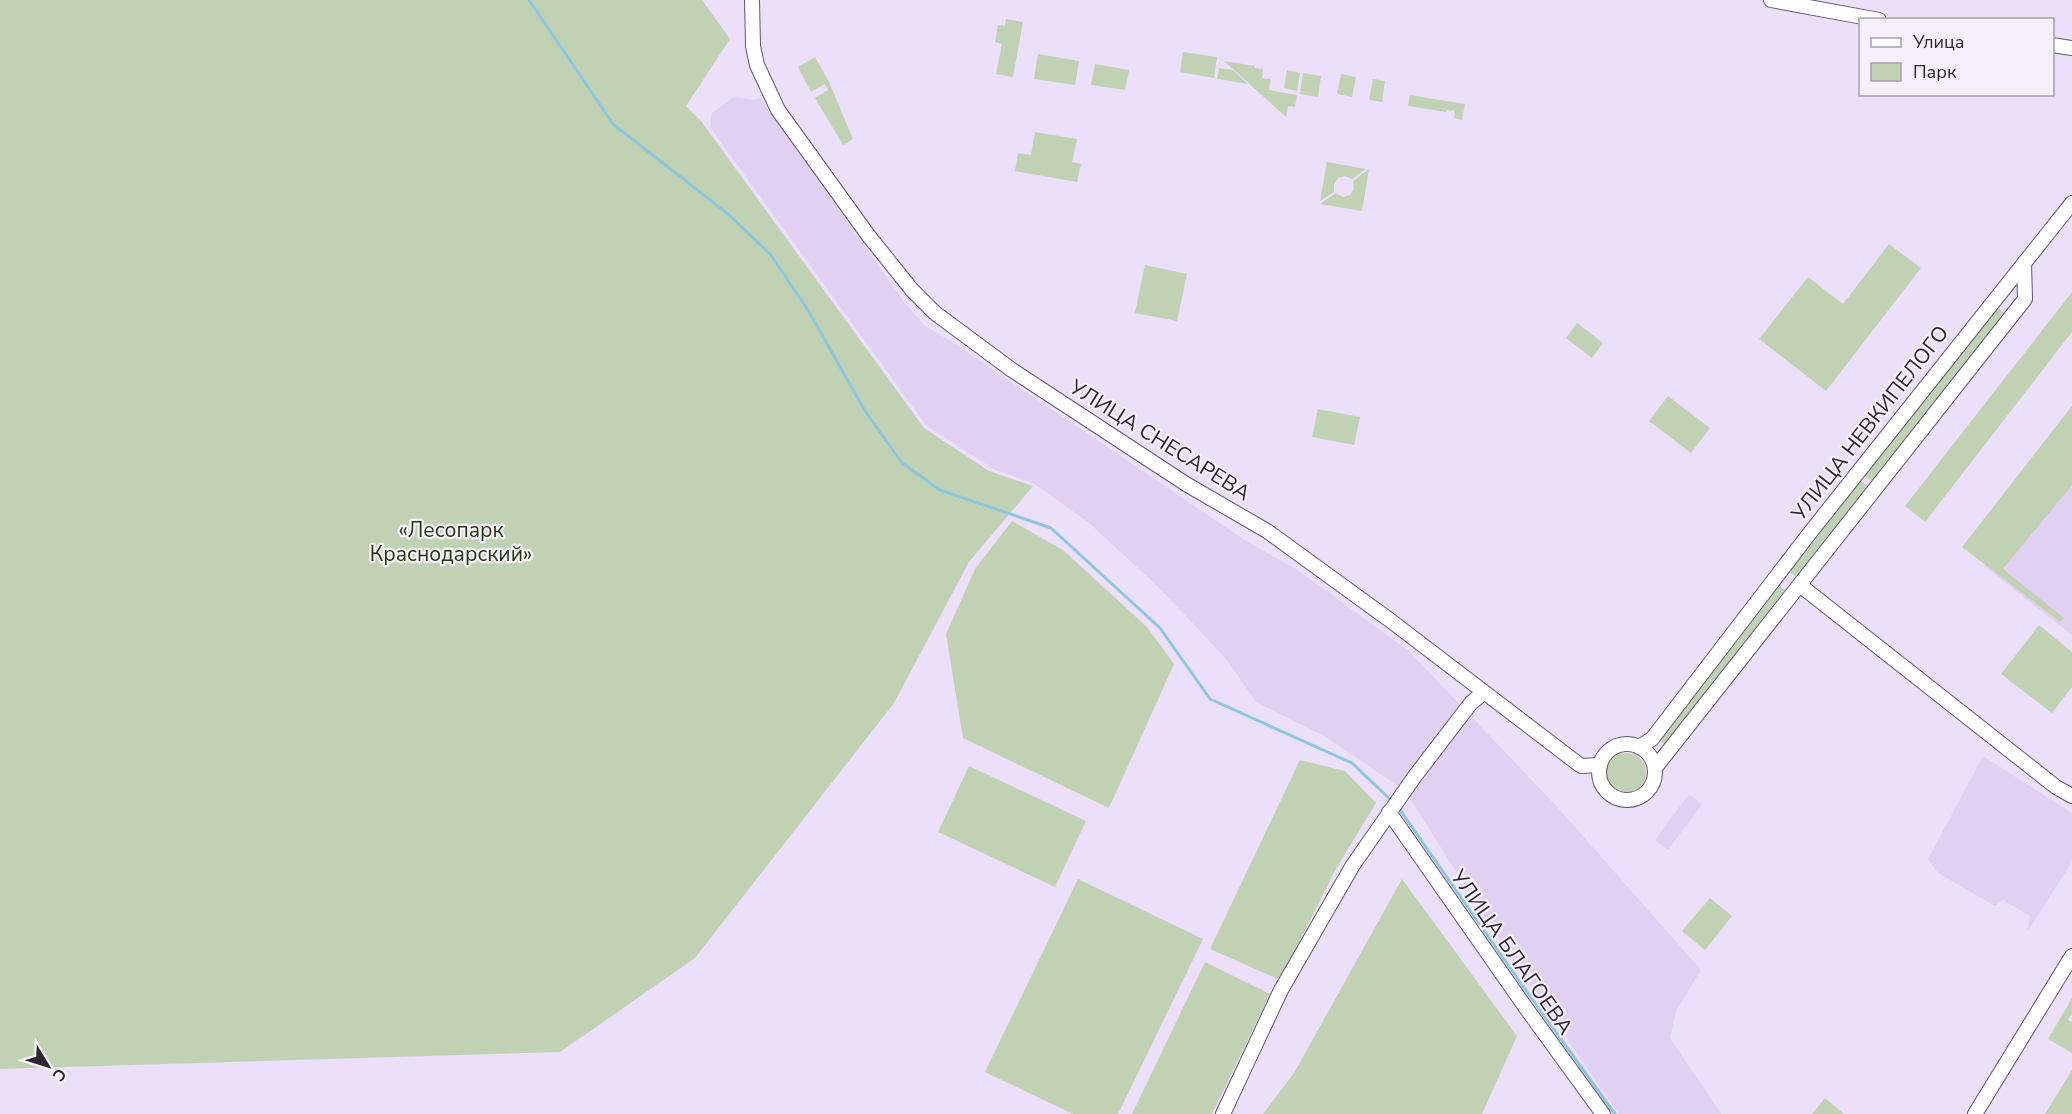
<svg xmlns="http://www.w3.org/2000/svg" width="2072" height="1114" font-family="'Nunito Sans',sans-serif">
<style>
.built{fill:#e1d0f2}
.green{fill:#c1d2b4}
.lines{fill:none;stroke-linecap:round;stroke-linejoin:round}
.stream{stroke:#8ec7dd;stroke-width:3}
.minor-casing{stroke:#62566d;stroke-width:16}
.minor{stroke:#fff;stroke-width:14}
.labels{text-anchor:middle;stroke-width:4.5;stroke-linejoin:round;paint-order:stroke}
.street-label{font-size:21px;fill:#2c2731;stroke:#f5f0fb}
.park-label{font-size:21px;fill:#233a0a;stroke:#f5f0fb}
</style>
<rect width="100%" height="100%" fill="#ecdffa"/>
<g class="built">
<polygon points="734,97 754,100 760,98 904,302 925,326 952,342 1246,541 1296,569 1409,651 1560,810 1701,970 1676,1011 1670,1038 1721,1114 1619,1114 1511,958 1405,791 1326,737 1256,702 1227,660 1187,617 1152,581 1088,522 1033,483 995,470 926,425 710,127 712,113"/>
<polygon points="2072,452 2072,635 1984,566"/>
<polygon points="1983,756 2072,813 2072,862 2027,932 2030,916 2003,900 1995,906 1938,873 1928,859"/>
<polygon points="1689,794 1702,804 1668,850 1655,840"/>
</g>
<g class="green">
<polygon points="0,0 702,0 730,39 686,106 701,121 924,428 989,471 1033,486 969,562 894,703 695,958 560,1052 0,1069"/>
<polygon points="1006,19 1023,22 1013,77 996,74 1002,44 995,42 998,25 1005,26"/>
<polygon points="1183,52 1217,57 1214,78 1180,72"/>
<polygon points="1038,54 1079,61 1075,85 1034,79"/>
<polygon points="815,57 829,82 853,139 843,145 815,98 828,90 825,84 811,92 798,67"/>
<polygon points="1224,61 1255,66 1255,68 1263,69 1262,78 1271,79 1269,90 1297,95 1295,107 1288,106 1286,117"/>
<polygon points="1095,64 1129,70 1125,90 1091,85"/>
<polygon points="1219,68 1233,70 1248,84 1217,79"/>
<polygon points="1287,70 1300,73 1297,91 1284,88"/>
<polygon points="1303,73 1321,76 1318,97 1300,94"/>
<polygon points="1341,74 1356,77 1352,97 1337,94"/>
<polygon points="1373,79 1385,81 1382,102 1369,100"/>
<polygon points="1410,95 1465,104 1462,120 1454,118 1455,111 1447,110 1446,112 1408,106"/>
<polygon points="1035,132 1077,139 1072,162 1081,164 1077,182 1015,171 1018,153 1031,155"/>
<polygon points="1327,162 1366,169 1352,179 1345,176 1338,178 1334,184 1334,192 1320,201"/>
<polygon points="1369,169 1362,211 1320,204 1336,193 1343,197 1350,195 1354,189 1353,181"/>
<polygon points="1889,244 1921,268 1826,391 1759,339 1808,277 1843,304"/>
<polygon points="1145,265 1187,274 1177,321 1135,313"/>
<polygon points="2072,292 2072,332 1925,522 1905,506"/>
<polygon points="1997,307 2004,313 2004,316 1874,483 1863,475"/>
<polygon points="1577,323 1603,343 1592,358 1566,338"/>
<polygon points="1668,396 1710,428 1691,453 1649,421"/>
<polygon points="2072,406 2072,485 2003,569 2064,618 2060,622 1962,547"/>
<polygon points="1318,409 1360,417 1354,445 1312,437"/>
<polygon points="1860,480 1870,488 1798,578 1791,573 1790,569"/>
<polygon points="1012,521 1063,550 1147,627 1174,664 1109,808 963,738 946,634 975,569"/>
<polygon points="1778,586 1787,591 1668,747 1658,739"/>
<polygon points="2039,625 2072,652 2072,687 2052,713 2001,674"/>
<circle cx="1626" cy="773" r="20"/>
<polygon points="1300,760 1345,771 1376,803 1336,869 1280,980 1210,949"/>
<polygon points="969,766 1086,821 1055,887 938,832"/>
<polygon points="1078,879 1203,939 1118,1114 1073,1114 985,1072"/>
<polygon points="1402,879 1517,1036 1482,1114 1263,1114 1294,1073"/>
<polygon points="1710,898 1732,916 1705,950 1682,931"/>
<polygon points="1205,962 1270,994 1212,1114 1132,1114"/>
<polygon points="2072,998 2072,1013 2068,1020 2072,1022 2072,1053 2048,1039"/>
<polygon points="2072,1070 2072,1114 2045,1114"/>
<polygon points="1825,1098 1844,1114 1812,1114"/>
</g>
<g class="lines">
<g class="stream">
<polyline points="529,0 613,124 728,214 771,255 808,310 865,411 902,463 940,490 1051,528 1160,628 1210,699 1352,763 1393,802"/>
<polyline points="1398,807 1520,982 1615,1114"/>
</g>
<g class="minor-casing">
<g id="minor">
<polyline points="752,0 753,46 757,65 778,110 868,235 912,290 935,313 1012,370 1186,484 1267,531 1391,621 1581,766 1600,765"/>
<polyline points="1771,0 1879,20"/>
<polyline points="2052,45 2072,48"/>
<polyline points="1801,586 2056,787 2072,796"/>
<circle cx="1627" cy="772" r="28"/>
<polyline points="1639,747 1652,739 1809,534 2072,203"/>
<polyline points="1655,768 2025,299 2024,263"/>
<polyline points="1389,812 1526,1008 1603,1114"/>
<polyline points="1223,1114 1281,990 1353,865 1415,776 1471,703 1483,693"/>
<polyline points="1975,1114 2072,956"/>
</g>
</g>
<use href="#minor" class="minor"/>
</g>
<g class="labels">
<g class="street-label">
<text transform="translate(1870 423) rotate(-52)" y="7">УЛИЦА НЕВКИПЕЛОГО</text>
<text transform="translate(1160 440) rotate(32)" y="7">УЛИЦА СНЕСАРЕВА</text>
<text transform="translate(1512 952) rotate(55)" y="7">УЛИЦА БЛАГОЕВА</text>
</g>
<g class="park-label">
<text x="451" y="537">«Лесопарк<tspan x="451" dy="24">Краснодарский»</tspan></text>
</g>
</g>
<rect x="1859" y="18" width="195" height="78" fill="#f5f0fb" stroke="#a5a0aa" stroke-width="1.5"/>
<rect x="1871" y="38" width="30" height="9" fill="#ffffff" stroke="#a5a0aa" stroke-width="1.5"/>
<text x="1913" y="48" font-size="18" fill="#2c2731">Улица</text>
<rect x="1871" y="63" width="30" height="18" fill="#c1d2b4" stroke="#a5a0aa" stroke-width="1.5"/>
<text x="1913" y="78" font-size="18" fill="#2c2731">Парк</text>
<g transform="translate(48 1066) rotate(128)" stroke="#f5f0fb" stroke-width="4.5" paint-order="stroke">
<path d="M0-4.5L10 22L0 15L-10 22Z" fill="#2c2731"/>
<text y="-9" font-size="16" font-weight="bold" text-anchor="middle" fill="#2c2731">С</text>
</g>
</svg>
